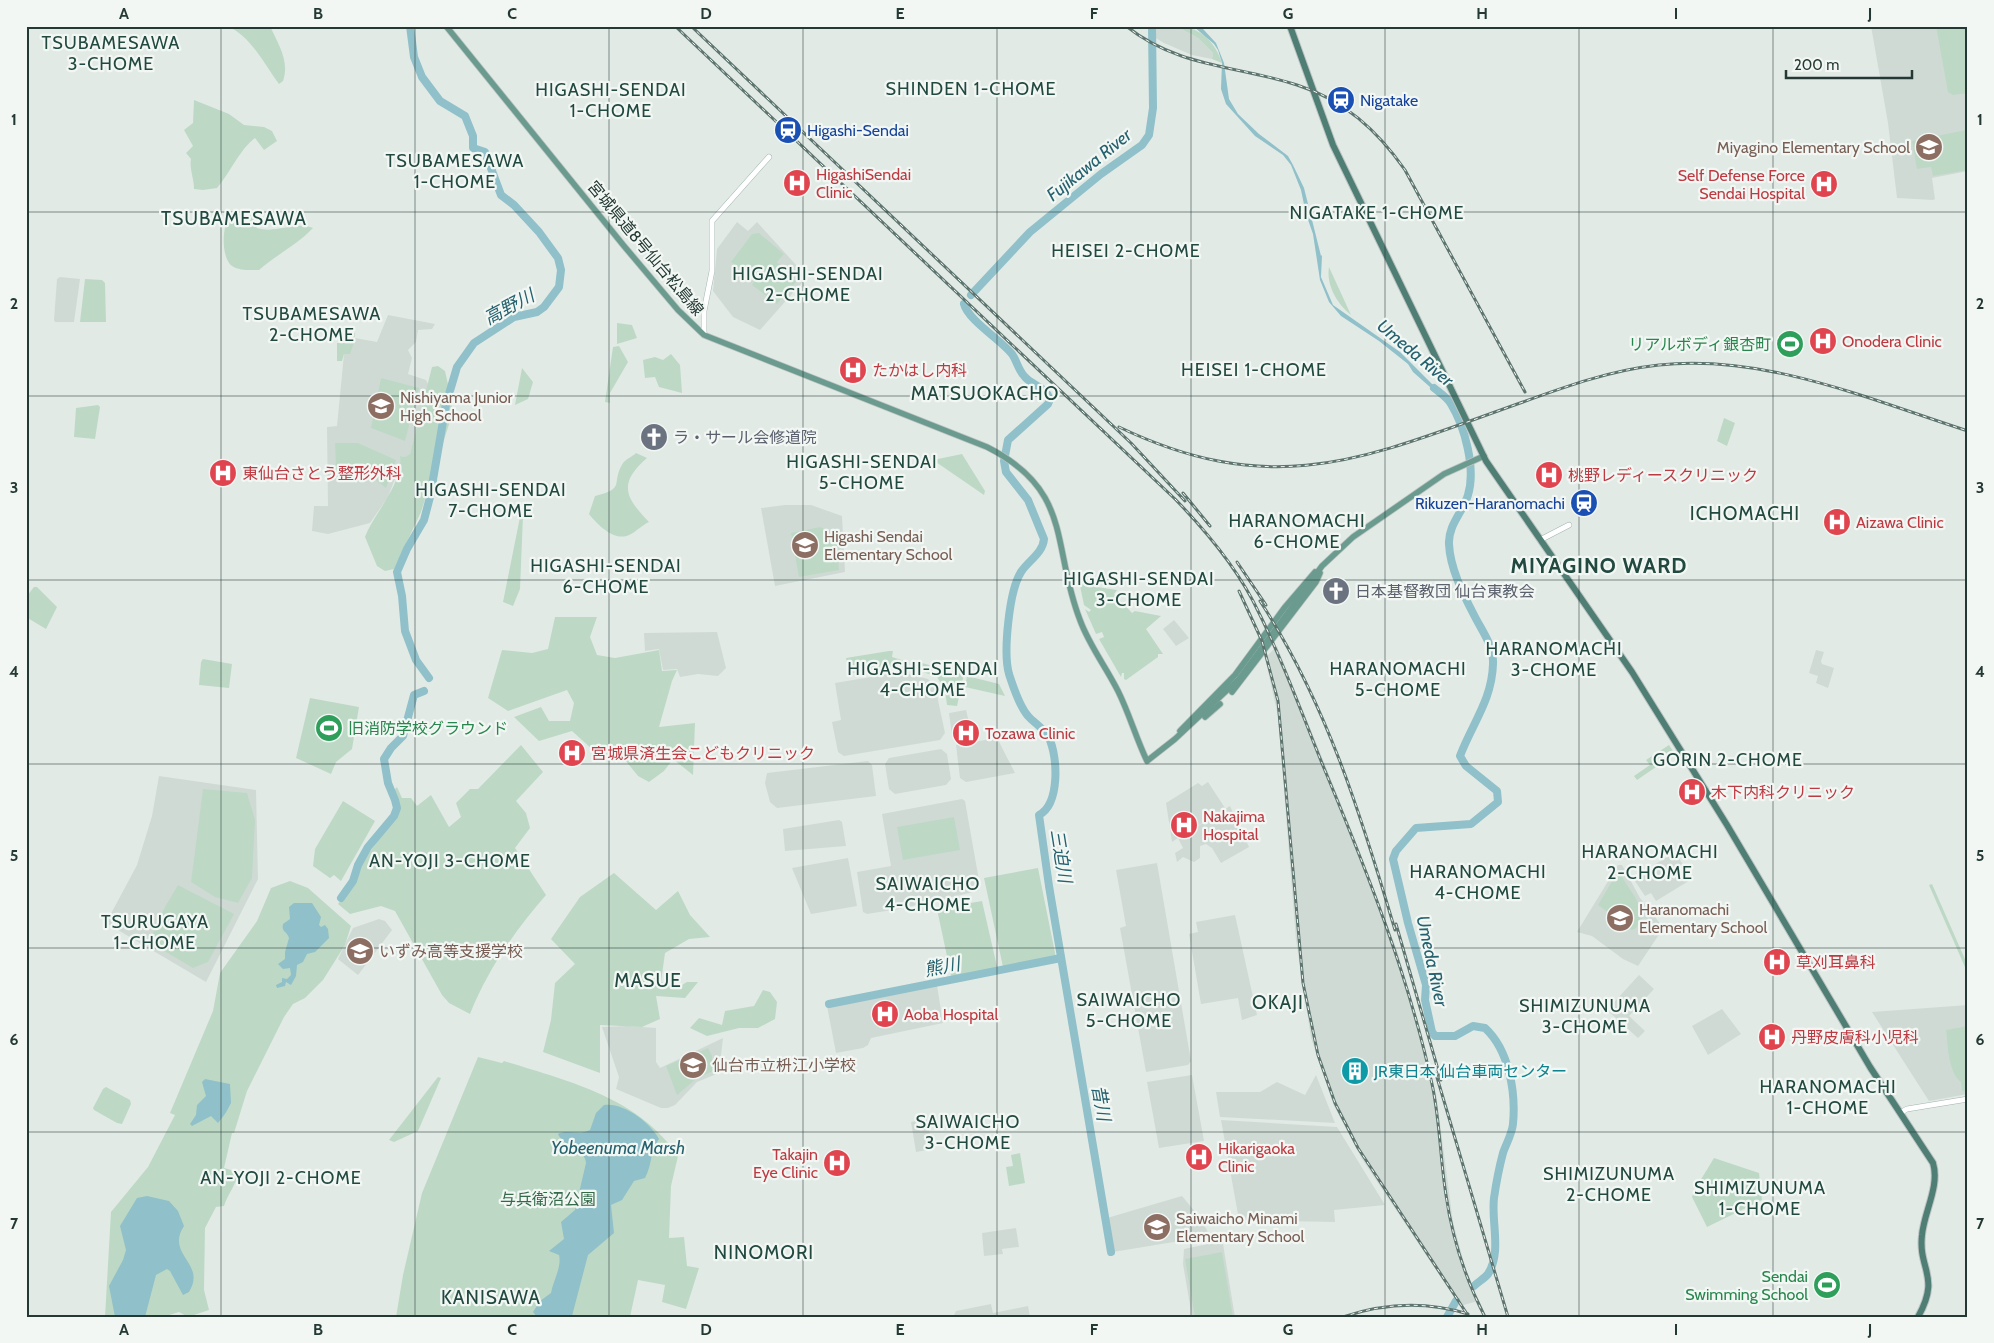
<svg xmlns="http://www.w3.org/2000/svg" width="1994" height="1343" font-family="Cabin,'Noto Sans JP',sans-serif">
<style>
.built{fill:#d0dad5}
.green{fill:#bdd9c5}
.water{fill:#90c0c9}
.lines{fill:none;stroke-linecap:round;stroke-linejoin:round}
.river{stroke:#90c0c9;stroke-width:8}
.secondary-casing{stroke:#a2b5ae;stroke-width:6}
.primary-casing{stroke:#bdc4c2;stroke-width:7}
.trunk-casing{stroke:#bdc4c2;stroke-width:8}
.secondary{stroke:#fff;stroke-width:5}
.primary{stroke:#6b9b8f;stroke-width:5.5}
.trunk{stroke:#4f7e74;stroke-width:6}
.rail-casing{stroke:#5e756f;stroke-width:3}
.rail{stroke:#f2f7f4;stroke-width:1;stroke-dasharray:4;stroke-linecap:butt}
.grid{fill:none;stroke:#243933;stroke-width:1;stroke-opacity:0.55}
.labels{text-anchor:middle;stroke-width:4.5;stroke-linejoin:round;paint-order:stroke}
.transit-label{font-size:16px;fill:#164399;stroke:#f2f7f4;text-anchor:start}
.education-label{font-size:16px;fill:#785e54;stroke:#f2f7f4;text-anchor:start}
.health-label{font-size:16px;fill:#be3a42;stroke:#f2f7f4;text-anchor:start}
.street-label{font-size:16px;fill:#243933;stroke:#f2f7f4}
.leisure-label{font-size:16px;fill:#27864d;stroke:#f2f7f4;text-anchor:end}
.worship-label{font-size:16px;fill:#5b616d;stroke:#f2f7f4;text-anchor:start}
.culture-label{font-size:16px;fill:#0d838f;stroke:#f2f7f4;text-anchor:start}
.park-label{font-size:16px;fill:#336b49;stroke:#f2f7f4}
.neighbourhood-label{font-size:18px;letter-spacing:1px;fill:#224940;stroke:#f2f7f4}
.water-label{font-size:18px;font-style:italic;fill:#25616e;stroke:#f2f7f4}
.quarter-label{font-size:19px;letter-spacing:1px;fill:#224940;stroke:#f2f7f4}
.district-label{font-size:21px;font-weight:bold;letter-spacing:1px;fill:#224940;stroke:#f2f7f4}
.neatline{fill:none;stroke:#243933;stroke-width:2}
.grid-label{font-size:16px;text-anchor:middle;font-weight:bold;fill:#243933}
</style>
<rect width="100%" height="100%" fill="#e2eae6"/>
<g class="built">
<polygon points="1157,26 1176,26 1198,38 1213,53 1212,59 1192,55 1164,43 1154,37"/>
<polygon points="1871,26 1968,26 1968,171 1932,178 1935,199 1933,200 1897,198 1888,123"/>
<polygon points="737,222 748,231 757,222 807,277 760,330 733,317 713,291 717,249"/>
<polygon points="60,277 80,279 74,322 55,322 54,320 57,279"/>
<polygon points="388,315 435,324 432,329 418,330 416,342 408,350 412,358 408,374 426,380 429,386 410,454 405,458 401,456 401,463 388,497 370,523 328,534 312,531 314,506 328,506 327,427 337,426 344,354 354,343 355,338 377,342"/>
<polygon points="785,505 811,505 842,516 845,572 775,586 761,508"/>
<polygon points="1174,620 1189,638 1176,646 1163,629"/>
<polygon points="717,632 726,668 718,676 698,674 680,677 677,669 663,670 659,649 645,651 644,633"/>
<polygon points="1277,646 1353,834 1398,953 1436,1093 1453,1222 1465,1267 1478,1301 1460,1306 1362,1159 1334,1106 1311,1038 1296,940 1278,716 1265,658"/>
<polygon points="1816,650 1824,652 1821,661 1822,664 1834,668 1828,688 1816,683 1818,676 1809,673"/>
<polygon points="901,672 928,679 935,686 945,733 940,740 844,756 838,752 832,722 841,720 835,683"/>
<polygon points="966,710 972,735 970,738 955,740 952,736 949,713"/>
<polygon points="997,738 1015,773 966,782 960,778 956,745"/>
<polygon points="941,749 947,754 951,779 946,785 895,794 889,789 885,764 889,758"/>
<polygon points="868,761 872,765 876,796 777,808 770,802 765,783 767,773"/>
<polygon points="159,776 256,790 258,879 206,982 106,923 137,865 152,816"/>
<polygon points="1208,782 1225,808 1187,833 1230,806 1249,847 1221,863 1212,848 1206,844 1200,846 1200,858 1194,862 1183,857 1177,862 1175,853 1183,848 1178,838 1172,842 1166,803 1198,783 1202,786"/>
<polygon points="962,799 965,801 980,886 978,891 899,909 867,914 863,912 857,872 891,866 882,814"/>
<polygon points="839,820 842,822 846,846 785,851 783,829"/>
<polygon points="1675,852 1692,879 1656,901 1651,893 1645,896 1633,878"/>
<polygon points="848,858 857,906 811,914 792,868"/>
<polygon points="1157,863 1191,1061 1188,1065 1146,1072 1120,928 1126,926 1116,870"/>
<polygon points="1618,865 1622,865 1640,898 1662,926 1662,930 1638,966 1623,959 1592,936 1577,932"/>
<polygon points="1235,915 1257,1015 1242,1020 1238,998 1201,1004 1189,934 1198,932 1196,922"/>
<polygon points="379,919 385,921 392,930 358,975 338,959 353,928"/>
<polygon points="1639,975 1654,989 1629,1016 1645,1031 1638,1038 1607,1010"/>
<polygon points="937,985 943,1023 871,1038 868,1045 863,1048 836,1053 827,1006"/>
<polygon points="1968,1005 1968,1094 1929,1101 1872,1012"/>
<polygon points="1722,1009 1741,1034 1708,1055 1692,1026"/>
<polygon points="628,1026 656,1028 656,1062 660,1068 723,1038 719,1073 697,1082 675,1105 668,1108 661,1108 616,1089 619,1077 602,1027"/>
<polygon points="1192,1075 1204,1141 1159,1148 1147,1082"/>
<polygon points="1316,1075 1335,1123 1220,1117 1216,1092 1260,1092 1277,1082 1305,1095"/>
<polygon points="927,1119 933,1149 916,1152 911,1122"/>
<polygon points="1221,1120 1337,1127 1385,1205 1334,1210 1335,1222 1239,1220"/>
<polygon points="1182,1196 1201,1219 1210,1236 1113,1252 1107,1218"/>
<polygon points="1016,1228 1019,1247 1002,1249 1003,1254 984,1256 982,1233"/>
<polygon points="1208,1244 1223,1244 1235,1317 1192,1317 1183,1264 1184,1249"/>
<polygon points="991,1304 993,1313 1028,1306 1030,1317 953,1317 956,1311"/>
</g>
<g class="green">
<path d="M227,26h43c8,18 20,35 13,55l-4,3c-14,-19 -29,-49 -52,-58z"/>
<path d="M1176,26c23,0 39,15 46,37l-10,-4 1,-6 -15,-15z"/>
<polygon points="1936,26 1968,26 1968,93 1953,95 1948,92"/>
<path d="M194,100l35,14 15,11 20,2 8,4 5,10 -13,9 -9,-12c-15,11 -25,35 -38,50l-14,2 -9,-1c0,-11 -5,-21 -3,-30l-5,-6 7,-7 -9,-16 9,-7z"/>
<polygon points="1966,130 1968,170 1933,176 1931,167 1917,169 1912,141"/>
<path d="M248,212l4,3 5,13c19,6 38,-7 56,0 -16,17 -37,27 -54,42 -9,0 -19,1 -27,-4 -10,-7 -10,-34 -5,-44 4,-8 13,-8 21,-10z"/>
<polygon points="759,233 784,254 777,262 796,282 777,304 752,285 755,281 731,262 752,234"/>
<path d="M1329,267l22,48c-14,-11 -25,-30 -22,-48z"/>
<polygon points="85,279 102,280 105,283 106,322 80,322"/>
<polygon points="617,323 632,325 637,338 617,344"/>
<polygon points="355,333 354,343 350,354 344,354 342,361 337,361 337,343 346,343 347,334"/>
<polygon points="619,346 628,362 610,393 610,403 605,402 613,347"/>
<polygon points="671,354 680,365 682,393 659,387 655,377 645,378 643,360 655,357 663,360"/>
<path d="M438,366l7,5 7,31 -1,16 -30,94 -27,57 -9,2 -8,-5 -12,-29c9,-24 39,-54 35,-81l5,1 5,-3 22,-87z"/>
<polygon points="522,368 533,382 528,399 515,405"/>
<polygon points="381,378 419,388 405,441 371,428"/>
<polygon points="98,405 100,407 95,439 74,437 76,408"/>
<polygon points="1724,418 1735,423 1727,446 1717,441"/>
<polygon points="335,443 358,443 396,460 386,488 368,474 366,476 336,469"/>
<path d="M636,453l11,5c-30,26 -21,40 2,64 -7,3 -13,10 -20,13 -15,7 -32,-11 -40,-21l6,-18c32,-8 15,-12 28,-33 3,-4 10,-7 13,-10z"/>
<polygon points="962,454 985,491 984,495 933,460"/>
<polygon points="523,516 520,589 513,606 503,602 520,517"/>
<polygon points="820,527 836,534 839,570 799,577 791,533"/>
<polygon points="1085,581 1097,587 1117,590 1114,594 1132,613 1135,611 1161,616 1146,629 1163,654 1158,654 1158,657 1126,680 1124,679 1124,673 1122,673 1121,677 1099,639 1104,637 1102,632 1096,634 1085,609 1089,612 1091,610 1084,605 1080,586"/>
<polygon points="34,587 37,587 57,607 46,629 26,617 26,597"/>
<polygon points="555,617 597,617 590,637 597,655 615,658 659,650 662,671 677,670 672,681 659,727 695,723 693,775 673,759 664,771 649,782 638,776 617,750 603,759 572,731 539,741 514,717 541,707 549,721 570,721 574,703 567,690 508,711 488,698 502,650 532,653 548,649"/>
<polygon points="889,651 893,651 892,657 905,661 903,668 890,667 852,673 849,671 846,658"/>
<polygon points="203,659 232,664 229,688 199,685 201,662"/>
<polygon points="911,660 958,673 960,666 963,667 965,669 957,706 947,705 945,690 937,677 912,668"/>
<polygon points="967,676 999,684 1005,696 965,687"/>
<polygon points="310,698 359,707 352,749 336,762 331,774 296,758"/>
<path d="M521,745l22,27 -27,29 10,12 4,15 -15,20 31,47c-32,37 -58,74 -76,119l-21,-11 -7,-8 -47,-84 -14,-5 -31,8 -12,-10 16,-21 6,-17 35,-50 3,-8 -5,-17 4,-4 5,11h9l6,8 14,-11 18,32 12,-10 -5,-14 14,-14h8z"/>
<polygon points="1669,745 1675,754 1637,780 1634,776 1650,765 1646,760"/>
<polygon points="203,789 247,793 255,820 252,878 238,903 215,897 191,882"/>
<polygon points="343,801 375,821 341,881 334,875 330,878 313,866 315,849"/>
<polygon points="954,817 960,850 903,860 897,827"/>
<polygon points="1038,868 1056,958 1003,967 984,878"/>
<polygon points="1618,871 1635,897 1644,915 1636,928 1632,930 1598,905"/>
<polygon points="614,873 656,910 678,891 690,915 710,937 689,939 665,953 661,982 677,988 687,982 698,982 685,998 656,996 660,1019 642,1027 600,1025 600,1073 543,1052 551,1020 555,983 575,964 551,939 580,897"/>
<path d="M290,881l18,7 43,38 -6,19 -22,35 -18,18 -12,6 -9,13 -37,74 -13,42h-2l-8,35 14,4c-2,14 -10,21 -14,34l-8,1 -11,21 -1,62 5,20 -21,7 -9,-5 -16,5h-58l6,-105 37,-45 27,-52 -5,-2 43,-102 7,-38 37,-52 14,-33z"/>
<polygon points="1932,884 1968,966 1968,974 1929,885"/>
<polygon points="178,885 234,914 208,962 193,968 149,942 165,907"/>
<polygon points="982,901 998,971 952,980 937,909"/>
<polygon points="763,990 770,992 777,1002 775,1019 758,1028 739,1028 707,1036 690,1028 699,1018 722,1025 725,1011 754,1006"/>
<path d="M1968,1026v64l-6,1 -1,-9c-13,-10 -13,-37 -15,-52z"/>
<polygon points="708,1048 712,1056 713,1071 696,1079 677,1095 666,1066"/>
<path d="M478,1057l24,6 2,-2c64,20 134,36 174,95l-7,30 -2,52 15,-1 3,29 12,2 -13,41 -24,-7 3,-17 -27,-5 -8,37h-234l7,-42 19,-82z"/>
<polygon points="438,1077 441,1078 418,1131 394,1142 389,1140"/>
<polygon points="106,1087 130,1100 131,1104 122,1124 117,1123 94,1110 93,1108 103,1089"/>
<polygon points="1020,1153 1025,1183 1009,1186 1006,1167 1013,1166 1011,1155"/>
<polygon points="1714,1158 1759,1173 1762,1200 1707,1227 1692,1197 1694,1191"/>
<polygon points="1222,1252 1233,1317 1195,1317 1185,1259"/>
</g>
<g class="water">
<polygon points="1193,26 1203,29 1216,43 1224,63 1229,99 1238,114 1259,134 1288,156 1293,165 1304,188 1321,256 1322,255 1321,277 1333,305 1400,352 1442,394 1430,387 1413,372 1408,364 1379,341 1341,316 1329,302 1320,280 1313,234 1306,214 1301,190 1291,165 1283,155 1255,136 1226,104 1221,89 1222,63 1218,50 1214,44"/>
<path d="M294,903h18l9,14 -2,8 2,2 4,-2 3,4 1,9 -14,14 -8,2 -4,8 -6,3 -1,11 -5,9 -5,-3 -1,4 -8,2 -1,-3 6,-3v-4l5,1 4,-4 -1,-7 -7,1 -5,-5 7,-5v-7l4,-14c-2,-7 -8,-6 -6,-14l7,-5 -1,-12z"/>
<path d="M205,1079l25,5 1,19c-4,8 -7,13 -13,20l-7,-7 -19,10 -2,-2 6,-9 1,-10 9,-9 -4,-14z"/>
<path d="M604,1105c19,-3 46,17 55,34 -10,15 -6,24 -14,39l-11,3 -12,19 -11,5 3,28 -26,22 -16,61 -35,1 -4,-5 7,-11 11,-8c2,-12 11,-26 8,-38l-10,-4 15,-12 -3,-17 14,-12 11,-47c-1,-15 -23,-16 -28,-29 9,-5 21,2 32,-4l6,-17z"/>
<path d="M147,1196l22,5 9,10 6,15c-19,29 23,37 5,66l-6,3 -13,-24 -3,-2 -11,6 -11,42h-30l-6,-31 14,-26 3,-10 -6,-24 17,-28z"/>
</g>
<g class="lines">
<g class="river">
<polyline points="410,26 414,57 422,77 440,101 465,116 473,136 473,148 485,152 501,195 514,205 539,232 558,258 561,270 559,287 544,307 537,312 514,317 474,343 457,367 452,384 446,404 430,497 424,520 407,549 397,572 402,596 405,631 416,660 429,678"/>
<polyline points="971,295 1030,232 1101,174 1142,145 1149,135 1153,108 1152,26"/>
<path d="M964,304c4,16 37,36 48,50 5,7 6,16 13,23 8,9 21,10 25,22l-2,5 -40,36 -4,21 2,11 22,28 16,39c-1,14 -16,22 -23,33 -12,19 -18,81 -12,102 4,12 10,32 19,42 6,7 17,13 21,22 9,19 11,66 -10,77l10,71 62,366"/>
<path d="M1434,388c6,5 13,9 17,16 14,23 25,65 17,91 -5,17 -20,30 -19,49 1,24 14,50 25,71 8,16 20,31 19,49 -1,36 -21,60 -33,92l6,10 31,25 1,11 -27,22 -55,4 -20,23 -3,8 15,64 18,62 -1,15 7,32 3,4h20l18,-10 12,2c24,22 31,64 28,96 -1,10 -7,20 -10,29 -4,15 -7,31 -9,45 -3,24 8,54 -6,76 -3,4 -10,8 -14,12"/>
<polyline points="341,898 353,881 358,865 368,847 394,816 397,808 395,800 388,783 384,759 391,748 403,736 414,695 424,691"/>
<polyline points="829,1004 1061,958"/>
<polyline points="1447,1317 1456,1301"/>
</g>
<g class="secondary-casing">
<g id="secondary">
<polyline points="704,335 704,311 712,271 712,221 769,157"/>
<polyline points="1540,540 1569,525"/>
<polyline points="1900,1113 1907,1109 1968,1099"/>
</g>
</g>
<g class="primary-casing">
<g id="primary">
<path d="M446,26l178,220 54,64 26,25 283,112c87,44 64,99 93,173 9,25 26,47 38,71 11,22 18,47 29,70l28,-22 64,-60 83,-113 31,-29 91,-63 40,-18"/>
<polyline points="1232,692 1316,582 1320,573"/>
<polyline points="1205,717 1220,704"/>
<polyline points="1180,731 1235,675 1285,607 1315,572"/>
</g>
</g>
<g class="trunk-casing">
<path id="trunk" d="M1290,26l43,119 153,316 146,211 95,153 143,242 63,96c7,23 -9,49 -11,72 -4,35 19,41 -4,82"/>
</g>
<use href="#secondary" class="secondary"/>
<use href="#primary" class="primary"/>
<use href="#trunk" class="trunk"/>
<g class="rail-casing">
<g id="rail">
<path d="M675,26l500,473c33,34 64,71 84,114 26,52 45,107 67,160 42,101 83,204 106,311 8,37 8,74 14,111 6,42 19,83 39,122"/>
<polyline points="691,26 1131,443 1185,501"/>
<path d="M1126,26c53,42 110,39 171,59 47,15 80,45 108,85l120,222"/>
<path d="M1119,427c159,76 251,29 404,-25 44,-16 89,-32 136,-37 107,-11 209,34 309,66"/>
<polyline points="1183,493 1210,526"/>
<polyline points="1237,562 1266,605"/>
<polyline points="1239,591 1262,641 1278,701 1303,983 1318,1055 1335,1103 1358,1148 1469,1317"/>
<path d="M1260,601c66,101 101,214 135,329"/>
<polyline points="1396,924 1441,1080"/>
<polyline points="1436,1074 1508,1317"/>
<path d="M1343,1317c41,-14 83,-16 125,-3"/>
</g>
</g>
<use href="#rail" class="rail"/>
</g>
<path class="grid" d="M221,26v1291M415,26v1291M609,26v1291M803,26v1291M997,26v1291M1191,26v1291M1385,26v1291M1579,26v1291M1773,26v1291M26,212h1942M26,396h1942M26,580h1942M26,764h1942M26,948h1942M26,1132h1942"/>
<defs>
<g id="station-disc" transform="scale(1.4375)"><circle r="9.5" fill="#1a4fb4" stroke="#f2f7f4"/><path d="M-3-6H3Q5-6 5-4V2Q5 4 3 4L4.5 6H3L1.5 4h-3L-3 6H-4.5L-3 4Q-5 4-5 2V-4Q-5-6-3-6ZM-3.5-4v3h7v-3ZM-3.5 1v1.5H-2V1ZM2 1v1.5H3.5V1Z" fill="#fff"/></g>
<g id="school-disc" transform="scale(1.4375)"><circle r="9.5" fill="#8d6e63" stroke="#f2f7f4"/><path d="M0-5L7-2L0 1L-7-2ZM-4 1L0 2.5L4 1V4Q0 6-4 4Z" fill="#fff"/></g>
<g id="hospital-disc" transform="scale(1.4375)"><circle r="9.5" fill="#e0444e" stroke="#f2f7f4"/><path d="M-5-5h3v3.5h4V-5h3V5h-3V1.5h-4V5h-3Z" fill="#fff"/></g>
<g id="stadium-disc" transform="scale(1.4375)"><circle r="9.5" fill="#2e9e5b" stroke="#f2f7f4"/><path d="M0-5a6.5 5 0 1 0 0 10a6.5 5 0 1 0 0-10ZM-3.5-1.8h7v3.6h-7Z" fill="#fff"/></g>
<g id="church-disc" transform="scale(1.4375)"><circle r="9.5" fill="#6b7280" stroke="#f2f7f4"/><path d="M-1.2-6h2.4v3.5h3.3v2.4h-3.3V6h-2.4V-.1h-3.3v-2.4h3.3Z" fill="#fff"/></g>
<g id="building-disc" transform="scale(1.4375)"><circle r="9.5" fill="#0f9aa8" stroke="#f2f7f4"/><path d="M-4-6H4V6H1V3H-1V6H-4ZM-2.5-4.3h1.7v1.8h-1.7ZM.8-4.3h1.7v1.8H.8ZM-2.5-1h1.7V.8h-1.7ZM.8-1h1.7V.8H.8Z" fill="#fff"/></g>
</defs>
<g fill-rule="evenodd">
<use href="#station-disc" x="1341" y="100"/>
<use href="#station-disc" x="788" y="130"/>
<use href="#school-disc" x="1929" y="147"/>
<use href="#hospital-disc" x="797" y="183"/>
<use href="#hospital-disc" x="1824" y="184"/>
<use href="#hospital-disc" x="1823" y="341"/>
<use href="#stadium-disc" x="1790" y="344"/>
<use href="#hospital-disc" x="853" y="370"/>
<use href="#school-disc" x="381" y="406"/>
<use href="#church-disc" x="654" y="437"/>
<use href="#hospital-disc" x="223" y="473"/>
<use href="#hospital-disc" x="1549" y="475"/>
<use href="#station-disc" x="1584" y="503"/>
<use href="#hospital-disc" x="1837" y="522"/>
<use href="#school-disc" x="805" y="545"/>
<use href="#church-disc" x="1336" y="591"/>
<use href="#stadium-disc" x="329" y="728"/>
<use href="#hospital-disc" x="966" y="733"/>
<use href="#hospital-disc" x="572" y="753"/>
<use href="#hospital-disc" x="1692" y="792"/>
<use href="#hospital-disc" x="1184" y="825"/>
<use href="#school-disc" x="1620" y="918"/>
<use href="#school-disc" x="360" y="951"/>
<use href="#hospital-disc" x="1777" y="962"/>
<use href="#hospital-disc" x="885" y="1014"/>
<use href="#hospital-disc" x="1772" y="1037"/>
<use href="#school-disc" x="693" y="1065"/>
<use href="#building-disc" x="1355" y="1071"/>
<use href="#hospital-disc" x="1199" y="1157"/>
<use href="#hospital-disc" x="837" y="1163"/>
<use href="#school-disc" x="1157" y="1227"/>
<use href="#stadium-disc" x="1827" y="1285"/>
</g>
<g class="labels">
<g class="transit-label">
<text x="1360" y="106">Nigatake</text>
<text x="807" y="136">Higashi-Sendai</text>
<text x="1565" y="509" text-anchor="end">Rikuzen-Haranomachi</text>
</g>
<g class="education-label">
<text x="1910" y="153" text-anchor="end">Miyagino Elementary School</text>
<text x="400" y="403">Nishiyama Junior<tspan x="400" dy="18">High School</tspan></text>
<text x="824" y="542">Higashi Sendai<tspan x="824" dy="18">Elementary School</tspan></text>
<text x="1639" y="915">Haranomachi<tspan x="1639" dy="18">Elementary School</tspan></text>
<text x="379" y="957">いずみ高等支援学校</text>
<text x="712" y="1071">仙台市立枡江小学校</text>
<text x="1176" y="1224">Saiwaicho Minami<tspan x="1176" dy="18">Elementary School</tspan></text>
</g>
<g class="health-label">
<text x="816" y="180">HigashiSendai<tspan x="816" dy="18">Clinic</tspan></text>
<text x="1805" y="181" text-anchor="end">Self Defense Force<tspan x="1805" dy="18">Sendai Hospital</tspan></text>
<text x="1842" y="347">Onodera Clinic</text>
<text x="872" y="376">たかはし内科</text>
<text x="242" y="479">東仙台さとう整形外科</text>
<text x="1568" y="481">桃野レディースクリニック</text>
<text x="1856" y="528">Aizawa Clinic</text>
<text x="985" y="739">Tozawa Clinic</text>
<text x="591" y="759">宮城県済生会こどもクリニック</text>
<text x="1711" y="798">木下内科クリニック</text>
<text x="1203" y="822">Nakajima<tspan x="1203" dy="18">Hospital</tspan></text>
<text x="1796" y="968">草刈耳鼻科</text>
<text x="904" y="1020">Aoba Hospital</text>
<text x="1791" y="1043">丹野皮膚科小児科</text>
<text x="1218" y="1154">Hikarigaoka<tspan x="1218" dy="18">Clinic</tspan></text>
<text x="818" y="1160" text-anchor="end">Takajin<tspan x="818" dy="18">Eye Clinic</tspan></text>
</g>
<g class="street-label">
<text transform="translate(646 248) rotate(50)" y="6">宮城県道8号仙台松島線</text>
</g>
<g class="leisure-label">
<text x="1771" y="350">リアルボディ銀杏町</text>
<text x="348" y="734" text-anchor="start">旧消防学校グラウンド</text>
<text x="1808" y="1282">Sendai<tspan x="1808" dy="18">Swimming School</tspan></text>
</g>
<g class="worship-label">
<text x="673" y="443">ラ・サール会修道院</text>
<text x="1355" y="597">日本基督教団 仙台東教会</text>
</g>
<g class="culture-label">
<text x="1374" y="1077">JR東日本 仙台車両センター</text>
</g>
<g class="park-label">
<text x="548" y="1205">与兵衛沼公園</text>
</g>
<g class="neighbourhood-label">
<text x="111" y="49">TSUBAMESAWA<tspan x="111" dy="21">3-CHOME</tspan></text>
<text x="971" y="95">SHINDEN 1-CHOME</text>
<text x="611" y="96">HIGASHI-SENDAI<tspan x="611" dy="21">1-CHOME</tspan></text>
<text x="455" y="167">TSUBAMESAWA<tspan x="455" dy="21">1-CHOME</tspan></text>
<text x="1377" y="219">NIGATAKE 1-CHOME</text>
<text x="1126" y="257">HEISEI 2-CHOME</text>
<text x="808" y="280">HIGASHI-SENDAI<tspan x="808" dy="21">2-CHOME</tspan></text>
<text x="312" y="320">TSUBAMESAWA<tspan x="312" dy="21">2-CHOME</tspan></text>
<text x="1254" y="376">HEISEI 1-CHOME</text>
<text x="862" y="468">HIGASHI-SENDAI<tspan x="862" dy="21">5-CHOME</tspan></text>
<text x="491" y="496">HIGASHI-SENDAI<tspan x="491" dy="21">7-CHOME</tspan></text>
<text x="1297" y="527">HARANOMACHI<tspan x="1297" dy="21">6-CHOME</tspan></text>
<text x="606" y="572">HIGASHI-SENDAI<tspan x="606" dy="21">6-CHOME</tspan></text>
<text x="1139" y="585">HIGASHI-SENDAI<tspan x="1139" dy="21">3-CHOME</tspan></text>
<text x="1554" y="655">HARANOMACHI<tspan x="1554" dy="21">3-CHOME</tspan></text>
<text x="923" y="675">HIGASHI-SENDAI<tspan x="923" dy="21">4-CHOME</tspan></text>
<text x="1398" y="675">HARANOMACHI<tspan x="1398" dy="21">5-CHOME</tspan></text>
<text x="1728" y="766">GORIN 2-CHOME</text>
<text x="1650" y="858">HARANOMACHI<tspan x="1650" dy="21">2-CHOME</tspan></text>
<text x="450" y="867">AN-YOJI 3-CHOME</text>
<text x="1478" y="878">HARANOMACHI<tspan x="1478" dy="21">4-CHOME</tspan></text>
<text x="928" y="890">SAIWAICHO<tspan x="928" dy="21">4-CHOME</tspan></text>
<text x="155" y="928">TSURUGAYA<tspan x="155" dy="21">1-CHOME</tspan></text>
<text x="1129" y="1006">SAIWAICHO<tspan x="1129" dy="21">5-CHOME</tspan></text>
<text x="1585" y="1012">SHIMIZUNUMA<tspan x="1585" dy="21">3-CHOME</tspan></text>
<text x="1828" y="1093">HARANOMACHI<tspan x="1828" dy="21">1-CHOME</tspan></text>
<text x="968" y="1128">SAIWAICHO<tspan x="968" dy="21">3-CHOME</tspan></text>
<text x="1609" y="1180">SHIMIZUNUMA<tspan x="1609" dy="21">2-CHOME</tspan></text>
<text x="281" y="1184">AN-YOJI 2-CHOME</text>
<text x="1760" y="1194">SHIMIZUNUMA<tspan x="1760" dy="21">1-CHOME</tspan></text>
</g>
<g class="water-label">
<text transform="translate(1089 165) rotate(-39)" y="6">Fujikawa River</text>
<text transform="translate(509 307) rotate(-28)" y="6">高野川</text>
<text transform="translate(1415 353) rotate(40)" y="6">Umeda River</text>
<text transform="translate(1061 856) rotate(81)" y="6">三迫川</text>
<text transform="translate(1432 961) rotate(78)" y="6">Umeda River</text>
<text transform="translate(942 967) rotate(-11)" y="6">熊川</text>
<text transform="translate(1101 1103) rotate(80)" y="6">昔川</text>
<text x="618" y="1154">Yobeenuma Marsh</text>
</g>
<g class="quarter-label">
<text x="234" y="225">TSUBAMESAWA</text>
<text x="985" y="400">MATSUOKACHO</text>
<text x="1745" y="520">ICHOMACHI</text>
<text x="648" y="987">MASUE</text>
<text x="1278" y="1009">OKAJI</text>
<text x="764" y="1259">NINOMORI</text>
<text x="491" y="1304">KANISAWA</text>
</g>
<g class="district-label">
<text x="1599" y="573">MIYAGINO WARD</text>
</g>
</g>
<rect width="1994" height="1343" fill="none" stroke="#f2f7f4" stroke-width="55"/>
<path d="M1786 70v8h126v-8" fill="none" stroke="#243933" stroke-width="2.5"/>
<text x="1794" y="70" font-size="15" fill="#243933" stroke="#f2f7f4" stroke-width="4" paint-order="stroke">200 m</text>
<rect x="28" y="28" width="1938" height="1288" class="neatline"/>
<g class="grid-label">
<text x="124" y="19">A</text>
<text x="318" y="19">B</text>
<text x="512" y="19">C</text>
<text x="706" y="19">D</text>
<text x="900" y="19">E</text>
<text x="1094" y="19">F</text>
<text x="1288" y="19">G</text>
<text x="1482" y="19">H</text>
<text x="1676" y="19">I</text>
<text x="1870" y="19">J</text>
<text x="14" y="125">1</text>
<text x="1980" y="125">1</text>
<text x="14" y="309">2</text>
<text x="1980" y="309">2</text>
<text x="14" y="493">3</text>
<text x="1980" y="493">3</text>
<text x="14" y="677">4</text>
<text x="1980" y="677">4</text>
<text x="14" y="861">5</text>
<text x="1980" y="861">5</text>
<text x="14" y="1045">6</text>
<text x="1980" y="1045">6</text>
<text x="14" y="1229">7</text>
<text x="1980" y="1229">7</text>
<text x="124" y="1335">A</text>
<text x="318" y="1335">B</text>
<text x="512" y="1335">C</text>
<text x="706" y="1335">D</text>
<text x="900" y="1335">E</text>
<text x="1094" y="1335">F</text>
<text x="1288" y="1335">G</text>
<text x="1482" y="1335">H</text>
<text x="1676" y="1335">I</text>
<text x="1870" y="1335">J</text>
</g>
</svg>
